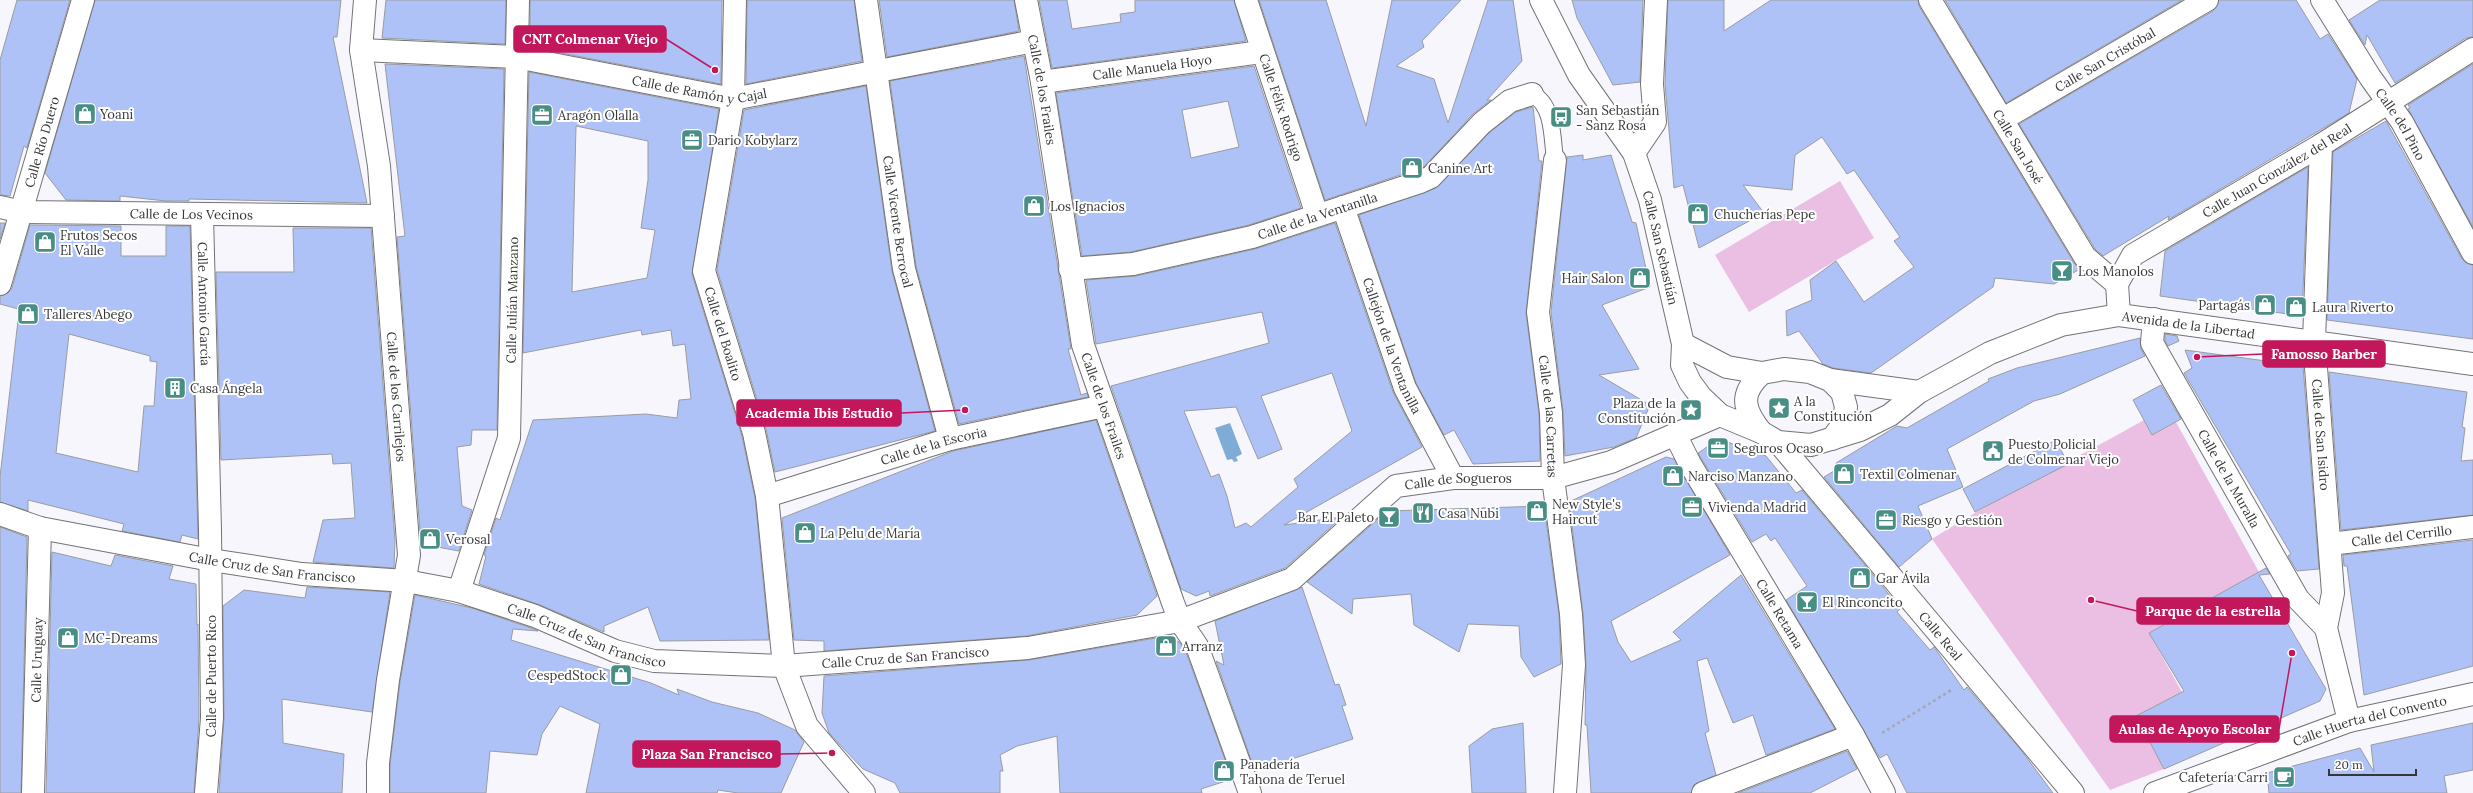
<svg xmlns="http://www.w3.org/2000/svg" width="2473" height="793" font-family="Lora,serif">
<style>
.green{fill:#ebbfe3}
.water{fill:#7facd6}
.building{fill:#aec2f7;stroke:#9a9ca1;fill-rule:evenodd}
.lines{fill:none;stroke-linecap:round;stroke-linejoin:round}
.service-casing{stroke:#737377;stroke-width:18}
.pedestrian-casing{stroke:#737377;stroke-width:24}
.minor-casing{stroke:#737377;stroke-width:24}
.tertiary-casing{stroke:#737377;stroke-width:24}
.path{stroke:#a7a6aa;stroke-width:2.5;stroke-dasharray:3 3;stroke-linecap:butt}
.service{stroke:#fff;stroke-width:16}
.pedestrian{stroke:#fff;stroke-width:22}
.minor{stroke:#fff;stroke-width:22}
.tertiary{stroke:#fff;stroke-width:22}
.labels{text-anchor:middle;stroke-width:4;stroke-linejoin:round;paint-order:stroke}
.street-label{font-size:13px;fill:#373739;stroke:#fff}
.poi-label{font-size:13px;fill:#373739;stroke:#fff;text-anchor:start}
.leader{fill:none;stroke:#c2185b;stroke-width:1.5}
.callout-dot{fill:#c2185b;stroke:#fff;stroke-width:1.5}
.callout{fill:#c2185b;stroke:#c2185b;stroke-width:1.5}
.callout-label{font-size:14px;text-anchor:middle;font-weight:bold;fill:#fff}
</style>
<rect width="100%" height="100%" fill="#f7f6fc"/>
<g class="green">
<polygon points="1840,181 1874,238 1749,312 1715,255"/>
<path d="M2144,420l8,15 24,-13 83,150 -110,61 33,59 -46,24 28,53 -54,21 -178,-251c68,-43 142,-79 212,-119z"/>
</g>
<polygon class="water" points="1230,423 1242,454 1236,457 1238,461 1234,462 1232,459 1227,460 1215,428"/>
<g class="building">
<polygon points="17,0 70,0 27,148 24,146 10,196 0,195 0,60"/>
<polygon points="95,0 341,0 337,37 333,37 367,203 189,199 189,201 166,201 120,196 120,201 66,200 45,173"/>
<polygon points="386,0 506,0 505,44 382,38"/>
<polygon points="530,0 722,0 721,84 530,47"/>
<polygon points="747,0 854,0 862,61 746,84"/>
<polygon points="879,0 1014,0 1019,31 887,57"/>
<polygon points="1039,0 1067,0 1072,29 1121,22 1120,14 1135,12 1135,0 1234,0 1246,41 1052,68"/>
<polygon points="1259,0 1326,0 1366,126 1392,0 1461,0 1422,41 1424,47 1396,66 1434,79 1448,123 1488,0 1513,0 1522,61 1487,100 1491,100 1473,114 1424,167 1325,200"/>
<polygon points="1572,0 1643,0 1640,82 1613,85 1577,18"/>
<polygon points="1668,0 1724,0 1724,31 1771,0 1918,0 1919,6 2074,263 2080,269 2054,284 1995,278 1993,287 1871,373 1833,368 1823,364 1799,331 1787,336 1786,311 1812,300 1810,280 1836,261 1864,302 1914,267 1894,241 1900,237 1854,170 1847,174 1822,137 1795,155 1792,190 1743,185 1764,213 1699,248 1683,185 1674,188 1665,84"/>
<polygon points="1945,0 2182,0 2006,103"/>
<polygon points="2219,0 2296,0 2320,39 2328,34 2357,79 2349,113 2168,220 2169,216 2103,256 2095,249 2019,124 2213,11"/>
<polygon points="2380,0 2473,0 2473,37 2466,38 2395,83 2367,35 2365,45 2349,20"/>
<polygon points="1024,56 1071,349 1068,349 1081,395 1087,393 1088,397 959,424 916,266 890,81"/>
<polygon points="385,64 504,69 497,430 472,430 471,445 457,447 462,506 472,510 459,551 421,544 397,237 405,236"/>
<polygon points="2473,64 2473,227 2408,109 2410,108 2408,105"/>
<path d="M1254,66l47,142 -52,17 -118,27 -49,4 -26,-163zM1228,101l11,46 -48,11 -9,-48z"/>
<path d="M529,72l190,37 -27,165 50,162 13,62 14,142 -109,1 -12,-34 -44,19v6l-64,-27 -61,-21 7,-28 -2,-1 12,-37 4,2 33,-100 113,-6 31,4 2,-18 12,-1 -6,-55 -12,2 -2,-16 -29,5 -1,-5 -118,23zM576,126l72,15v39l-7,48 14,2 -8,48 -75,14z"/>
<polygon points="866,86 892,271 935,431 775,472 766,429 717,270 744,110"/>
<polygon points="1533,107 1539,161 1542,161 1526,313 1539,414 1540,461 1473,464 1454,430 1444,435 1416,383 1359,215 1436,188 1490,132 1516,112"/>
<polygon points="2386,121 2462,259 2473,265 2473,339 2327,320 2333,152"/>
<polygon points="1583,155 1583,160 1611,155 1632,222 1636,223 1650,287 1602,305 1639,369 1599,375 1650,405 1636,438 1614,447 1565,456 1563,411 1551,312 1567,157"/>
<polygon points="2308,167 2302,316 2160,296 2165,251"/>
<polygon points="0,223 5,223 0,239"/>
<path d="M1335,223l58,169 29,55 -138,78 58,-8 -57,51 -75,28 -1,-5 -13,5 -15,-7 -70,-203 158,-43 -7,-31 -166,32 -10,-64 50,-4 119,-27zM1332,373l20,58 -58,48 4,8 -47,40 -5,-4 -11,5 -8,-32 -8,-22 -8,3 -27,-66 52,-4 22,52 24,-10 -21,-53z"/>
<path d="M30,225l91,1v30h45v-30h24l8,313 -16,-4 -2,7 -58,-11 2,-7 -96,-24v11l-28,-9v-25l18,-157 4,-10 -22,-6v-8l8,-3 4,-5zM69,334l81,22v5l7,1 -3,44h-10l-6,66 -82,-19z"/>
<polygon points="293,228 371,228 395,540 394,568 313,562 323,520 355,518 351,463 333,464 332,454 221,460 216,272 294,272"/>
<polygon points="2165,334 2177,336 2179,341 2168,346 2165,340"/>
<polygon points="2140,338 2141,349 2145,356 2060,394 2034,401 1947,449 1963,487 1918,506 1932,539 1899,567 1824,477 1839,468 1836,463 1897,426 1907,428 1989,381 1988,379 2017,368"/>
<polygon points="2185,350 2303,366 2319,569 2297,571 2288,556 2291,554 2184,373 2192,368"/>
<polygon points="2329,372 2467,392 2462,427 2465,428 2461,461 2473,460 2473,515 2341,530"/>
<polygon points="2161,385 2181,419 2152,435 2133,400"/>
<polygon points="1096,420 1157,596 1137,615 1026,636 824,651 824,641 794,640 782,518 953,451"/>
<polygon points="1719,439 1766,456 1796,493 1802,490 1880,583 1900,609 1897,612 1930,650 1934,647 1964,690 1967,687 2021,750 2053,793 1907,793 1887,754 1880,758 1786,600 1807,586 1775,538 1771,541 1766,534 1752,542 1701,458 1698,453"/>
<polygon points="2056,440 2068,464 1975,512 1963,489"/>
<polygon points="1666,457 1674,459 1730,555 1611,621 1618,642 1631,662 1681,640 1673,632 1741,575 1835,729 1766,755 1753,715 1733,723 1707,658 1697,661 1709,731 1705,733 1716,775 1694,785 1691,793 1591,793 1587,725 1585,725 1586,664 1583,613 1569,502"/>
<polygon points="1544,506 1559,615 1561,664 1534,677 1521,657 1519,626 1468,624 1459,652 1414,625 1411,594 1353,599 1352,614 1307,582 1387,511"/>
<polygon points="0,527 27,537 21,793 0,793"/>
<polygon points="2473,540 2473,666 2364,695 2347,566 2344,566 2343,555"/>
<polygon points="52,552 111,566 115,555 173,566 169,579 196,584 197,625 198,624 199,718 194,793 46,793"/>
<polygon points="2266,568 2270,574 2259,575 2326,689 2320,701 2164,769 2136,716 2184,691 2149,633"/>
<polygon points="307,587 390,592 372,712 282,699 283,743 344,754 342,793 219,793 224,718 223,606 244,590 305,598"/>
<polygon points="1302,587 1335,685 1339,684 1346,705 1342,706 1353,739 1255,771 1216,661 1224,665 1215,621"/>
<polygon points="415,595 472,608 531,628 538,631 513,629 511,640 651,683 679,695 677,689 712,702 758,713 795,730 804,742 781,793 738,793 718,790 717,793 586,793 600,724 560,706 542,734 537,755 490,751 486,793 390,793 390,764 400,682"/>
<polygon points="1167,636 1179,642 1186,652 1232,779 1201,789 1202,793 1060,793 1057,736 1017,746 1000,755 1003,771 1000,771 1000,793 900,793 895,783 863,769 842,747 829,733 822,713 824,676 1029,660"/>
<polygon points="1523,723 1526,793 1472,793 1469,746 1492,729"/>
<polygon points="2473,723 2473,770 2444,776 2447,793 2269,793 2267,773 2360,748 2374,772 2371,745"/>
<polygon points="1847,751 1857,769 1810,793 1738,793"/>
</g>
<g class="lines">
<g class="service-casing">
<path id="service" d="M1532,94c22,11 20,44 23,66"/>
</g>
<g class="pedestrian-casing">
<polyline id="pedestrian" points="1703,793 1853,735"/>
</g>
<g class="minor-casing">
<g id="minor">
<path id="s1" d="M365,0l-4,50 18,116 30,389 -21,125 -10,83v30"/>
<path id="s2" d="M735,0l-2,99 -29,172 50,162 13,63 17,170 23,60 57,67"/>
<path id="s3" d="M866,0l38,269 46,170"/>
<path id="s4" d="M1026,0l16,82 41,263 90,258 7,18 17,25 53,147"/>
<path id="s5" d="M1246,0l71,215"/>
<path id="s6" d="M1930,0l155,257 32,27"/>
<path id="s7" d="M2322,0l48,77 32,45 71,131"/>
<path id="s8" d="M361,50l155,7 217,42 301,-58"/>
<path id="s9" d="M1042,82l219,-30"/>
<path id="s10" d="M2003,119l204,-119"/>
<path id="s11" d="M2321,145l-7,196 19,252 -7,35 23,93"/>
<polyline points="1634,153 1655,122 1652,84 1656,0"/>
<path id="s12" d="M1555,160l-17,152 13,101 2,65 18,136 3,51 -9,128"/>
<path id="s13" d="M0,207l22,5 361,4"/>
<path id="s14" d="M1343,207l62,181 48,90"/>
<path id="s15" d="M202,215l8,315 2,188 -6,75"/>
<path id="s16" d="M1070,269l63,-5 119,-27 168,-55 11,-5 51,-54 28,-22 22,-7"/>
<path id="s17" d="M0,284l83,-284"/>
<path id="s18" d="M2119,315l-2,-31 16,-29 188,-110 152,-96"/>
<path id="s19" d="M2154,319l-2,24 4,7 142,249 28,29"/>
<path id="s20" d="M1675,434l15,30 163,271 31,58"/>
<path id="s21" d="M1778,442l295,351"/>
<path id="s22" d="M767,496l183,-57 154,-33"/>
<path id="s23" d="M0,514l40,14 171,32 91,14 104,7 53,10 76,25 80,35 39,10 130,5 244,-18 152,-27 112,-42 104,-93 57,-8h100l58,-16 109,-47"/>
<path id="s24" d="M2330,544l143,-17"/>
<path id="s25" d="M459,591l50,-153 9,-438"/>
<path id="s26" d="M33,793l7,-265"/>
<path id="s27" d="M2155,793l194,-72 124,-27"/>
</g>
</g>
<g class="tertiary-casing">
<g id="tertiary">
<path id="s28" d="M1541,0l38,75 55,78 16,47 33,144 -1,21 8,17 11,15 19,18 41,17 17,10 33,3 49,-15 30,-15 29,-23 71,-39 71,-28 58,-10 354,49"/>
<polyline points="1683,344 1727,367 1762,373 1784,369 1810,372 1830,380 1842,392 1846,407 1843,424 1832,439"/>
<polyline points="1830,380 1919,392"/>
<path d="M1761,432c-18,-23 -22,-38 1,-59"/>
</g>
</g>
<polyline class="path" points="1882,733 1953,689"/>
<use href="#service" class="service"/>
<use href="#pedestrian" class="pedestrian"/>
<use href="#minor" class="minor"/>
<use href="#tertiary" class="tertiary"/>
</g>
<defs>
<g id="shop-square" transform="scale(1.15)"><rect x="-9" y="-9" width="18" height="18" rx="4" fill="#498e85" stroke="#fff"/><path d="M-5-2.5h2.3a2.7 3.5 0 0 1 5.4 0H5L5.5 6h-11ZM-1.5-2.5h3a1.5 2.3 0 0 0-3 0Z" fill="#fff"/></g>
<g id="office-square" transform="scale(1.15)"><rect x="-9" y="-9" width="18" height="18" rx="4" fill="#498e85" stroke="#fff"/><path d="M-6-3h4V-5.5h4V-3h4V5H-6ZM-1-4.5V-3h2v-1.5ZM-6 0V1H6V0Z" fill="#fff"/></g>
<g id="bus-square" transform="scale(1.15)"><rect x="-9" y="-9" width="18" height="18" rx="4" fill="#498e85" stroke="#fff"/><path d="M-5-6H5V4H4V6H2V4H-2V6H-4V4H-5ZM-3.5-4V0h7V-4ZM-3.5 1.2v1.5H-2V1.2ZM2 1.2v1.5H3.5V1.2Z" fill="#fff"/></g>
<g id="bar-square" transform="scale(1.15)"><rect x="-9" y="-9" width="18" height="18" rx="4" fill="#498e85" stroke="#fff"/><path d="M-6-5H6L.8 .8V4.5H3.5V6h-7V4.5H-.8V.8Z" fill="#fff"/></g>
<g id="building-square" transform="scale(1.15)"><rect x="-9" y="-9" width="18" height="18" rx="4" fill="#498e85" stroke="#fff"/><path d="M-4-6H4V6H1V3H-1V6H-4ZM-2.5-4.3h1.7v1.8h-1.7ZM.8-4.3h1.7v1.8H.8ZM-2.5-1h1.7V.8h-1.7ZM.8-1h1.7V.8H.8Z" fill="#fff"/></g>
<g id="sight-square" transform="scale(1.15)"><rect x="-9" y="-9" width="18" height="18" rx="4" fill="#498e85" stroke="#fff"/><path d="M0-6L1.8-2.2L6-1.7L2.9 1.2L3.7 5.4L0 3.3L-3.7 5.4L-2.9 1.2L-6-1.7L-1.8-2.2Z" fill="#fff"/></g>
<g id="civic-square" transform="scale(1.15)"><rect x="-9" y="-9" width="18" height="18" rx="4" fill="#498e85" stroke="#fff"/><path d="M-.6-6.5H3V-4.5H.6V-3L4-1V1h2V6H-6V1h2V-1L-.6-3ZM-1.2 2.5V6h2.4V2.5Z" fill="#fff"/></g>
<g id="restaurant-square" transform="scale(1.15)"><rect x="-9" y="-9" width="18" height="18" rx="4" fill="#498e85" stroke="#fff"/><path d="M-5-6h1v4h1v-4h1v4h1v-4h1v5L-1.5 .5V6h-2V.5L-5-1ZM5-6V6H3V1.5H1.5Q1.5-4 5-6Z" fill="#fff"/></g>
<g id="cafe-square" transform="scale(1.15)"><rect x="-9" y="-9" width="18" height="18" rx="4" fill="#498e85" stroke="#fff"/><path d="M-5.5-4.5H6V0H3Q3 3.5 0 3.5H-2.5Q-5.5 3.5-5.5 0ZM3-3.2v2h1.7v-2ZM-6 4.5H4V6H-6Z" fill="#fff"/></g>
</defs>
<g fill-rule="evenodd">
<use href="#shop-square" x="85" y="114"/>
<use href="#office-square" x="542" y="115"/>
<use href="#bus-square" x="1561" y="117"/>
<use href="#office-square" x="692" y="140"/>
<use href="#shop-square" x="1412" y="168"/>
<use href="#shop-square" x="1034" y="206"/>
<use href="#shop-square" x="1698" y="214"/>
<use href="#shop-square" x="45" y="242"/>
<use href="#bar-square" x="2062" y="271"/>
<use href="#shop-square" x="1640" y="278"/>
<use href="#shop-square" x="2265" y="305"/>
<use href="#shop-square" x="2296" y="307"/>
<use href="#shop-square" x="28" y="314"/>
<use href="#building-square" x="175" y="388"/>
<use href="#sight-square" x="1779" y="408"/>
<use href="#sight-square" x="1691" y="410"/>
<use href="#office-square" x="1718" y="448"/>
<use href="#civic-square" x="1993" y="451"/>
<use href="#shop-square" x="1844" y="474"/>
<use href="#shop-square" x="1673" y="476"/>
<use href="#office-square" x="1692" y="507"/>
<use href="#shop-square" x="1537" y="511"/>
<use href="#restaurant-square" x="1423" y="513"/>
<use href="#bar-square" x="1389" y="517"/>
<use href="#office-square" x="1886" y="520"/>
<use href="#shop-square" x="805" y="533"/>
<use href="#shop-square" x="430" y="539"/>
<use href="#shop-square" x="1860" y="578"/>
<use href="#bar-square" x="1807" y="602"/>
<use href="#shop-square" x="68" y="638"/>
<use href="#shop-square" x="1166" y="646"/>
<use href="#shop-square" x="621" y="675"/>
<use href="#shop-square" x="1224" y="771"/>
<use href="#cafe-square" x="2284" y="777"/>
</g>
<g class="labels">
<g class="street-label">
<text dy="5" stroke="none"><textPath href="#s10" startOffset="118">Calle San Cristóbal</textPath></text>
<text dy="5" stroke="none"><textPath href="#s9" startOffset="111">Calle Manuela Hoyo</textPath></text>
<text dy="5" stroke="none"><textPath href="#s8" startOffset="342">Calle de Ramón y Cajal</textPath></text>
<text dy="5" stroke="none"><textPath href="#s4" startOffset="91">Calle de los Frailes</textPath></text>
<text dy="5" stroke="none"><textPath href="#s5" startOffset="113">Calle Félix Rodrigo</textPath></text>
<text dy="5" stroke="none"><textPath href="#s7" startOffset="147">Calle del Pino</textPath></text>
<text dy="5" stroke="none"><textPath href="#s17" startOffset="148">Calle Río Duero</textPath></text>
<text dy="5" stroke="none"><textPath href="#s6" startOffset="171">Calle San José</textPath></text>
<text dy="5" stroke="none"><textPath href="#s18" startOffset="231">Calle Juan González del Real</textPath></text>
<text dy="5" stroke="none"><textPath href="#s13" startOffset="192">Calle de Los Vecinos</textPath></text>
<text dy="5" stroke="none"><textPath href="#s16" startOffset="254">Calle de la Ventanilla</textPath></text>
<text dy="5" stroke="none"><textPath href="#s3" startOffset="224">Calle Vicente Berrocal</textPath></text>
<text dy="5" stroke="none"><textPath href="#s28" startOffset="278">Calle San Sebastián</textPath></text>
<text dy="5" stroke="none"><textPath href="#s25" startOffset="299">Calle Julián Manzano</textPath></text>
<text dy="5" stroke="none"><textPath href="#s15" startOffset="89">Calle Antonio García</textPath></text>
<text dy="5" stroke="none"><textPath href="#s28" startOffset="967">Avenida de la Libertad</textPath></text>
<text dy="5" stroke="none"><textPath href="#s2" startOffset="339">Calle del Boalito</textPath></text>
<text dy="5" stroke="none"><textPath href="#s14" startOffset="147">Callejón de la Ventanilla</textPath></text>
<text dy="5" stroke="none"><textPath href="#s1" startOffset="399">Calle de los Carrilejos</textPath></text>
<text dy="5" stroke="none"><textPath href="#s4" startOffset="414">Calle de los Frailes</textPath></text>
<text dy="5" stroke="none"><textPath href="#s12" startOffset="258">Calle de las Carretas</textPath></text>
<text dy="5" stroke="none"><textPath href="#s11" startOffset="290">Calle de San Isidro</textPath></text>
<text dy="5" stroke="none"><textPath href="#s22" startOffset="174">Calle de la Escoria</textPath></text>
<text dy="5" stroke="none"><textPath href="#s19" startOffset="180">Calle de la Muralla</textPath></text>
<text dy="5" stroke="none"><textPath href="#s23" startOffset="1525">Calle de Sogueros</textPath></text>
<text dy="5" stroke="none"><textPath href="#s24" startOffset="72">Calle del Cerrillo</textPath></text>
<text dy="5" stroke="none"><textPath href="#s23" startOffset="278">Calle Cruz de San Francisco</textPath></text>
<text dy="5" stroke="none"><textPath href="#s20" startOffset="208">Calle Retama</textPath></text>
<text dy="5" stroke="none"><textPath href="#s23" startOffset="602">Calle Cruz de San Francisco</textPath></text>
<text dy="5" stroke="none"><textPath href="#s21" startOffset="253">Calle Real</textPath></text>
<text dy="5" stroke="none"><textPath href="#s23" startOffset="926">Calle Cruz de San Francisco</textPath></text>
<text dy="5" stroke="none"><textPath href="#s26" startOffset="133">Calle Uruguay</textPath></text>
<text transform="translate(211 676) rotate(-90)" y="5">Calle de Puerto Rico</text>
<text dy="5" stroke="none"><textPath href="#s27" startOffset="227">Calle Huerta del Convento</textPath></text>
</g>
<g class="poi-label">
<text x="1576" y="115">San Sebastián<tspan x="1576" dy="15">- Sanz Rosa</tspan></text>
<text x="100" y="119">Yoani</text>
<text x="558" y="120">Aragón Olalla</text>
<text x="708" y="145">Dario Kobylarz</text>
<text x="1428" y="173">Canine Art</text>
<text x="1050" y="211">Los Ignacios</text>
<text x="1714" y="219">Chucherías Pepe</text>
<text x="60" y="240">Frutos Secos<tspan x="60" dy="15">El Valle</tspan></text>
<text x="2078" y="276">Los Manolos</text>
<text x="1624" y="283" text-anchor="end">Hair Salon</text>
<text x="2250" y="310" text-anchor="end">Partagás</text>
<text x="2312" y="312">Laura Riverto</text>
<text x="44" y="319">Talleres Abego</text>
<text x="190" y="393">Casa Ángela</text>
<text x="1794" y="406">A la<tspan x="1794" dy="15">Constitución</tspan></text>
<text x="1676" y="408" text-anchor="end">Plaza de la<tspan x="1676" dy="15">Constitución</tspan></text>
<text x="2008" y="449">Puesto Policial<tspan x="2008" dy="15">de Colmenar Viejo</tspan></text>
<text x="1734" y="453">Seguros Ocaso</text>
<text x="1860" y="479">Textil Colmenar</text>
<text x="1688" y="481">Narciso Manzano</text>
<text x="1552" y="509">New Style's<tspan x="1552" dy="15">Haircut</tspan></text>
<text x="1708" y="512">Vivienda Madrid</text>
<text x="1438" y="518">Casa Nubi</text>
<text x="1374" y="522" text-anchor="end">Bar El Paleto</text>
<text x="1902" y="525">Riesgo y Gestión</text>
<text x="820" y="538">La Pelu de María</text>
<text x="446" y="544">Verosal</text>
<text x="1876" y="583">Gar Ávila</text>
<text x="1822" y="607">El Rinconcito</text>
<text x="84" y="643">MC-Dreams</text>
<text x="1182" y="651">Arranz</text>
<text x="606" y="680" text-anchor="end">CespedStock</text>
<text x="1240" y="769">Panadería<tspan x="1240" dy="15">Tahona de Teruel</tspan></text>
<text x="2268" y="782" text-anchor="end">Cafetería Carri</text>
</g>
</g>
<path class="leader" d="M715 70L666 39M2197 357L2263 354M965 410L901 413M2091 600L2137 611M2292 653L2279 729M832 753L780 754"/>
<g class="callout-dot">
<circle cx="715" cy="70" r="4"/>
<circle cx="2197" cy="357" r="4"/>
<circle cx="965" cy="410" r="4"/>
<circle cx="2091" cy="600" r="4"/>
<circle cx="2292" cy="653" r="4"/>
<circle cx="832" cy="753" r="4"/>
</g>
<g class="callout">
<rect x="514" y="26" width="152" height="26" rx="4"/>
<rect x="2263" y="341" width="122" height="26" rx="4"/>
<rect x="737" y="400" width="164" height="26" rx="4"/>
<rect x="2137" y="598" width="152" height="26" rx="4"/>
<rect x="2110" y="716" width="169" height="26" rx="4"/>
<rect x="633" y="741" width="147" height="26" rx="4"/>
</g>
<g class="callout-label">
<text x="590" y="44">CNT Colmenar Viejo</text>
<text x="2324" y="359">Famosso Barber</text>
<text x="819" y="418">Academia Ibis Estudio</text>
<text x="2213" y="616">Parque de la estrella</text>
<text x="2195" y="734">Aulas de Apoyo Escolar</text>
<text x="707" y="759">Plaza San Francisco</text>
</g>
<path d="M2329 769v6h87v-6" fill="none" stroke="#373739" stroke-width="2"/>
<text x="2335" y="769" font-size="12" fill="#373739" stroke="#ffffff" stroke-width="3" paint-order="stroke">20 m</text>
</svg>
